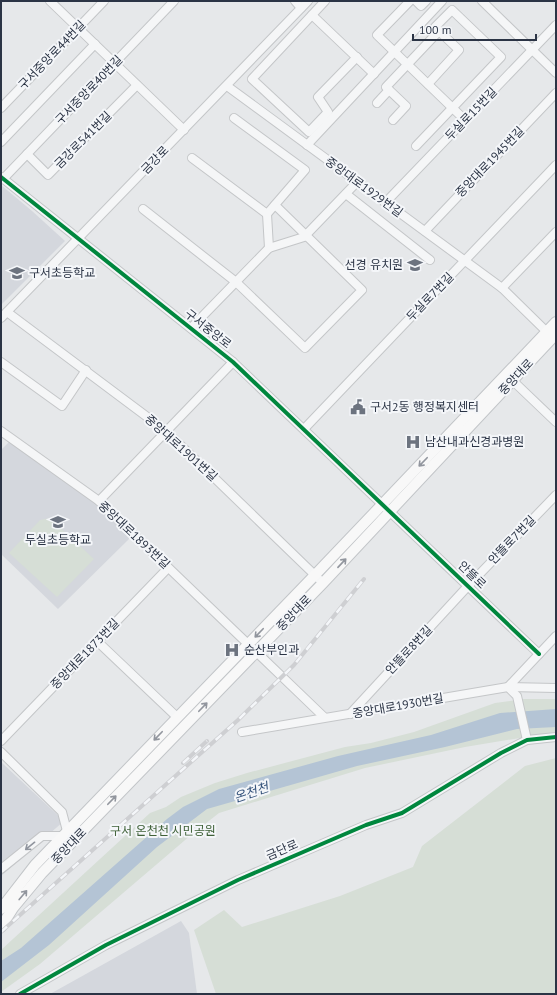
<svg xmlns="http://www.w3.org/2000/svg" width="557" height="995" font-family="'PT Sans','Noto Sans KR',sans-serif">
<style>
.built{fill:#d4d7dd}
.green{fill:#d6ded6}
.water{fill:#b4c4d5}
.lines{fill:none;stroke-linecap:round;stroke-linejoin:round}
.minor-casing{stroke:#c4c6c8;stroke-width:10}
.major-casing{stroke:#c2c5c8;stroke-width:12}
.minor{stroke:#f5f6f7;stroke-width:8}
.major{stroke:#f8f8f8;stroke-width:10}
.rail-casing{stroke:#cecfd2;stroke-width:4}
.rail{stroke:#f4f6f9;stroke-width:2.5;stroke-dasharray:8;stroke-linecap:butt}
.cycleway-casing{stroke:#f4f6f9;stroke-width:6}
.cycleway{stroke:#00873e;stroke-width:4}
.oneway{stroke:#92969e}
.oneway2{stroke:#90959e}
.labels{text-anchor:middle;stroke-width:4;stroke-linejoin:round;paint-order:stroke}
.street-label{font-size:12px;fill:#2b3445;stroke:#f4f6f9}
.poi-label{font-size:12px;fill:#2b3445;stroke:#f4f6f9;text-anchor:start}
.park-label{font-size:12px;fill:#3f6138;stroke:#f4f6f9}
.water-label{font-size:13px;font-style:italic;fill:#34527a;stroke:#f4f6f9}
</style>
<rect width="100%" height="100%" fill="#e6e8ea"/>
<g class="built">
<polygon points="1,185 32,211 65,241 1,305"/>
<polygon points="10,441 98,505 130,538 58,609 1,554 1,450"/>
<polygon points="1,762 64,821 1,876"/>
<polygon points="181,921 189,933 197,994 50,994"/>
</g>
<g class="green">
<polygon points="50,518 94,559 57,597 9,553 40,520"/>
<polygon points="524,699 556,699 556,732 465,747 365,768 219,813 191,835 40,964 1,992 1,950 150,813 166,807 181,797 215,783 247,773 345,747 371,743 414,732 495,703"/>
<polygon points="556,758 556,994 216,994 194,930 224,910 242,927 340,896 413,867 422,846 525,766"/>
</g>
<polygon class="water" points="556,709 556,727 517,729 445,747 357,766 207,809 157,847 49,945 1,982 1,961 21,948 167,819 183,807 219,789 338,756 431,735 500,713"/>
<g class="lines">
<g class="minor-casing">
<g id="minor">
<polyline points="50,1 184,130"/>
<polyline points="295,1 301,8"/>
<polyline points="325,1 252,79 309,132 328,112 318,97 357,57"/>
<polyline points="410,1 377,35 465,120"/>
<polyline points="416,1 421,6 426,1"/>
<polyline points="482,1 556,73"/>
<polyline points="312,15 374,74"/>
<polyline points="227,86 502,288 547,332"/>
<polyline points="377,103 389,90"/>
<polyline points="1,108 104,1"/>
<polyline points="393,120 406,106 386,87 439,31 459,50 428,84"/>
<polyline points="1,142 95,44"/>
<polyline points="307,145 442,1"/>
<polyline points="416,146 501,57 452,10 435,27 439,31"/>
<polyline points="27,154 48,175 137,85"/>
<polyline points="192,158 267,214 305,170 234,118"/>
<polyline points="1,177 233,362 539,654"/>
<polyline points="3,179 174,1"/>
<polyline points="346,194 430,260"/>
<polyline points="385,203 556,25"/>
<polyline points="143,209 236,282 305,348 362,290 275,205"/>
<polyline points="267,214 269,248"/>
<polyline points="425,231 556,93"/>
<polyline points="502,288 556,232"/>
<polyline points="7,312 166,431 323,583"/>
<polyline points="1,318 308,1"/>
<polyline points="191,328 269,248 304,237 357,182"/>
<polyline points="1,362 62,406 86,370"/>
<polyline points="512,380 556,422"/>
<polyline points="304,429 556,165"/>
<polyline points="1,431 99,501 324,717"/>
<polyline points="99,501 233,362"/>
<polyline points="97,641 177,717"/>
<polyline points="350,714 468,586 556,495"/>
<polyline points="242,732 508,687 556,688"/>
<polyline points="527,740 517,696 508,687 556,636"/>
<polyline points="1,741 168,568"/>
<polyline points="1,752 62,812 67,831"/>
<polyline points="1,869 42,836 63,836"/>
<polyline points="20,994 106,945 238,880 366,825 402,813 501,753 527,740 556,737"/>
</g>
</g>
<g class="major-casing">
<g id="major">
<polyline points="1,909 35,865 315,575 556,322"/>
<polyline points="1,927 13,908 42,873 323,583 556,334"/>
</g>
</g>
<use href="#minor" class="minor"/>
<use href="#major" class="major"/>
<g class="rail-casing">
<g id="rail">
<polyline points="183,763 207,741"/>
<polyline points="1,932 238,720 294,665 364,579"/>
</g>
</g>
<use href="#rail" class="rail"/>
<g class="cycleway-casing">
<g id="cycleway">
<polyline points="1,177 233,362 539,654"/>
<polyline points="20,994 106,945 238,880 366,825 402,813 501,753 527,740 556,737"/>
</g>
</g>
<use href="#cycleway" class="cycleway"/>
</g>
<defs><path id="oneway-shaft" d="M-6 0H5M1.5-3L5.5 0L1.5 3" fill="none" stroke-width="1.6" stroke-linecap="round" stroke-linejoin="round"/></defs>
<g class="oneway">
<use href="#oneway-shaft" transform="translate(423 462) rotate(134)"/>
<use href="#oneway-shaft" transform="translate(342 563) rotate(-47)"/>
<use href="#oneway-shaft" transform="translate(259 633) rotate(134)"/>
<use href="#oneway-shaft" transform="translate(203 707) rotate(-46)"/>
<use href="#oneway-shaft" transform="translate(158 736) rotate(134)"/>
<use href="#oneway-shaft" transform="translate(112 800) rotate(-46)"/>
<use href="#oneway-shaft" transform="translate(23 895) rotate(-50)"/>
</g>
<use class="oneway2" href="#oneway-shaft" transform="translate(30 846) rotate(141)"/>
<defs>
<g id="school-bare" transform="scale(1.2)"><path d="M0-5L7-2L0 1L-7-2ZM-4 1L0 2.5L4 1V4Q0 6-4 4Z" fill="#6c737f" stroke="#f4f6f9" stroke-width="2.5" paint-order="stroke"/></g>
<g id="civic-bare" transform="scale(1.2)"><path d="M-.6-6.5H3V-4.5H.6V-3L4-1V1h2V6H-6V1h2V-1L-.6-3ZM-1.2 2.5V6h2.4V2.5Z" fill="#6c737f" stroke="#f4f6f9" stroke-width="2.5" paint-order="stroke"/></g>
<g id="hospital-bare" transform="scale(1.2)"><path d="M-5-5h3v3.5h4V-5h3V5h-3V1.5h-4V5h-3Z" fill="#6c737f" stroke="#f4f6f9" stroke-width="2.5" paint-order="stroke"/></g>
</defs>
<g fill-rule="evenodd">
<use href="#school-bare" x="415" y="265"/>
<use href="#school-bare" x="17" y="273"/>
<use href="#civic-bare" x="358" y="407"/>
<use href="#hospital-bare" x="413" y="442"/>
<use href="#school-bare" x="58" y="522"/>
<use href="#hospital-bare" x="232" y="650"/>
</g>
<g class="labels">
<g class="street-label">
<text transform="translate(52 55) rotate(-46)" y="4">구서중앙로44번길</text>
<text transform="translate(89 90) rotate(-46)" y="4">구서중앙로40번길</text>
<text transform="translate(471 114) rotate(-46)" y="4">두실로15번길</text>
<text transform="translate(83 140) rotate(-45)" y="4">금강로541번길</text>
<text transform="translate(155 160) rotate(-46)" y="4">금강로</text>
<text transform="translate(490 162) rotate(-46)" y="4">중앙대로1945번길</text>
<text transform="translate(364 187) rotate(36)" y="4">중앙대로1929번길</text>
<text transform="translate(430 297) rotate(-46)" y="4">두실로7번길</text>
<text transform="translate(208 329) rotate(38)" y="4">구서중앙로</text>
<text transform="translate(516 377) rotate(-47)" y="4">중앙대로</text>
<text transform="translate(181 448) rotate(42)" y="4">중앙대로1901번길</text>
<text transform="translate(134 535) rotate(43)" y="4">중앙대로1893번길</text>
<text transform="translate(512 540) rotate(-46)" y="4">안뜰로7번길</text>
<text transform="translate(472 575) rotate(44)" y="4">안뜰로</text>
<text transform="translate(294 613) rotate(-46)" y="4">중앙대로</text>
<text transform="translate(409 650) rotate(-47)" y="4">안뜰로8번길</text>
<text transform="translate(85 654) rotate(-46)" y="4">중앙대로1873번길</text>
<text transform="translate(398 706) rotate(-10)" y="4">중앙대로1930번길</text>
<text transform="translate(69 846) rotate(-46)" y="4">중앙대로</text>
<text transform="translate(282 850) rotate(-23)" y="4">금단로</text>
</g>
<g class="poi-label">
<text x="403" y="269" text-anchor="end">선경 유치원</text>
<text x="29" y="277">구서초등학교</text>
<text x="370" y="411">구서2동 행정복지센터</text>
<text x="425" y="446">남산내과신경과병원</text>
<text x="58" y="544" text-anchor="middle">두실초등학교</text>
<text x="244" y="654">순산부인과</text>
</g>
<g class="park-label">
<text x="163" y="835">구서 온천천 시민공원</text>
</g>
<g class="water-label">
<text transform="translate(251 792) rotate(-19)" y="5">온천천</text>
</g>
</g>
<rect width="557" height="995" fill="none" stroke="#2b3445" stroke-width="4"/>
<path d="M413 34v6h123v-6" fill="none" stroke="#2b3445" stroke-width="2"/>
<text x="419" y="34" font-size="12" fill="#2b3445" stroke="#f4f6f9" stroke-width="3" paint-order="stroke">100 m</text>
</svg>
